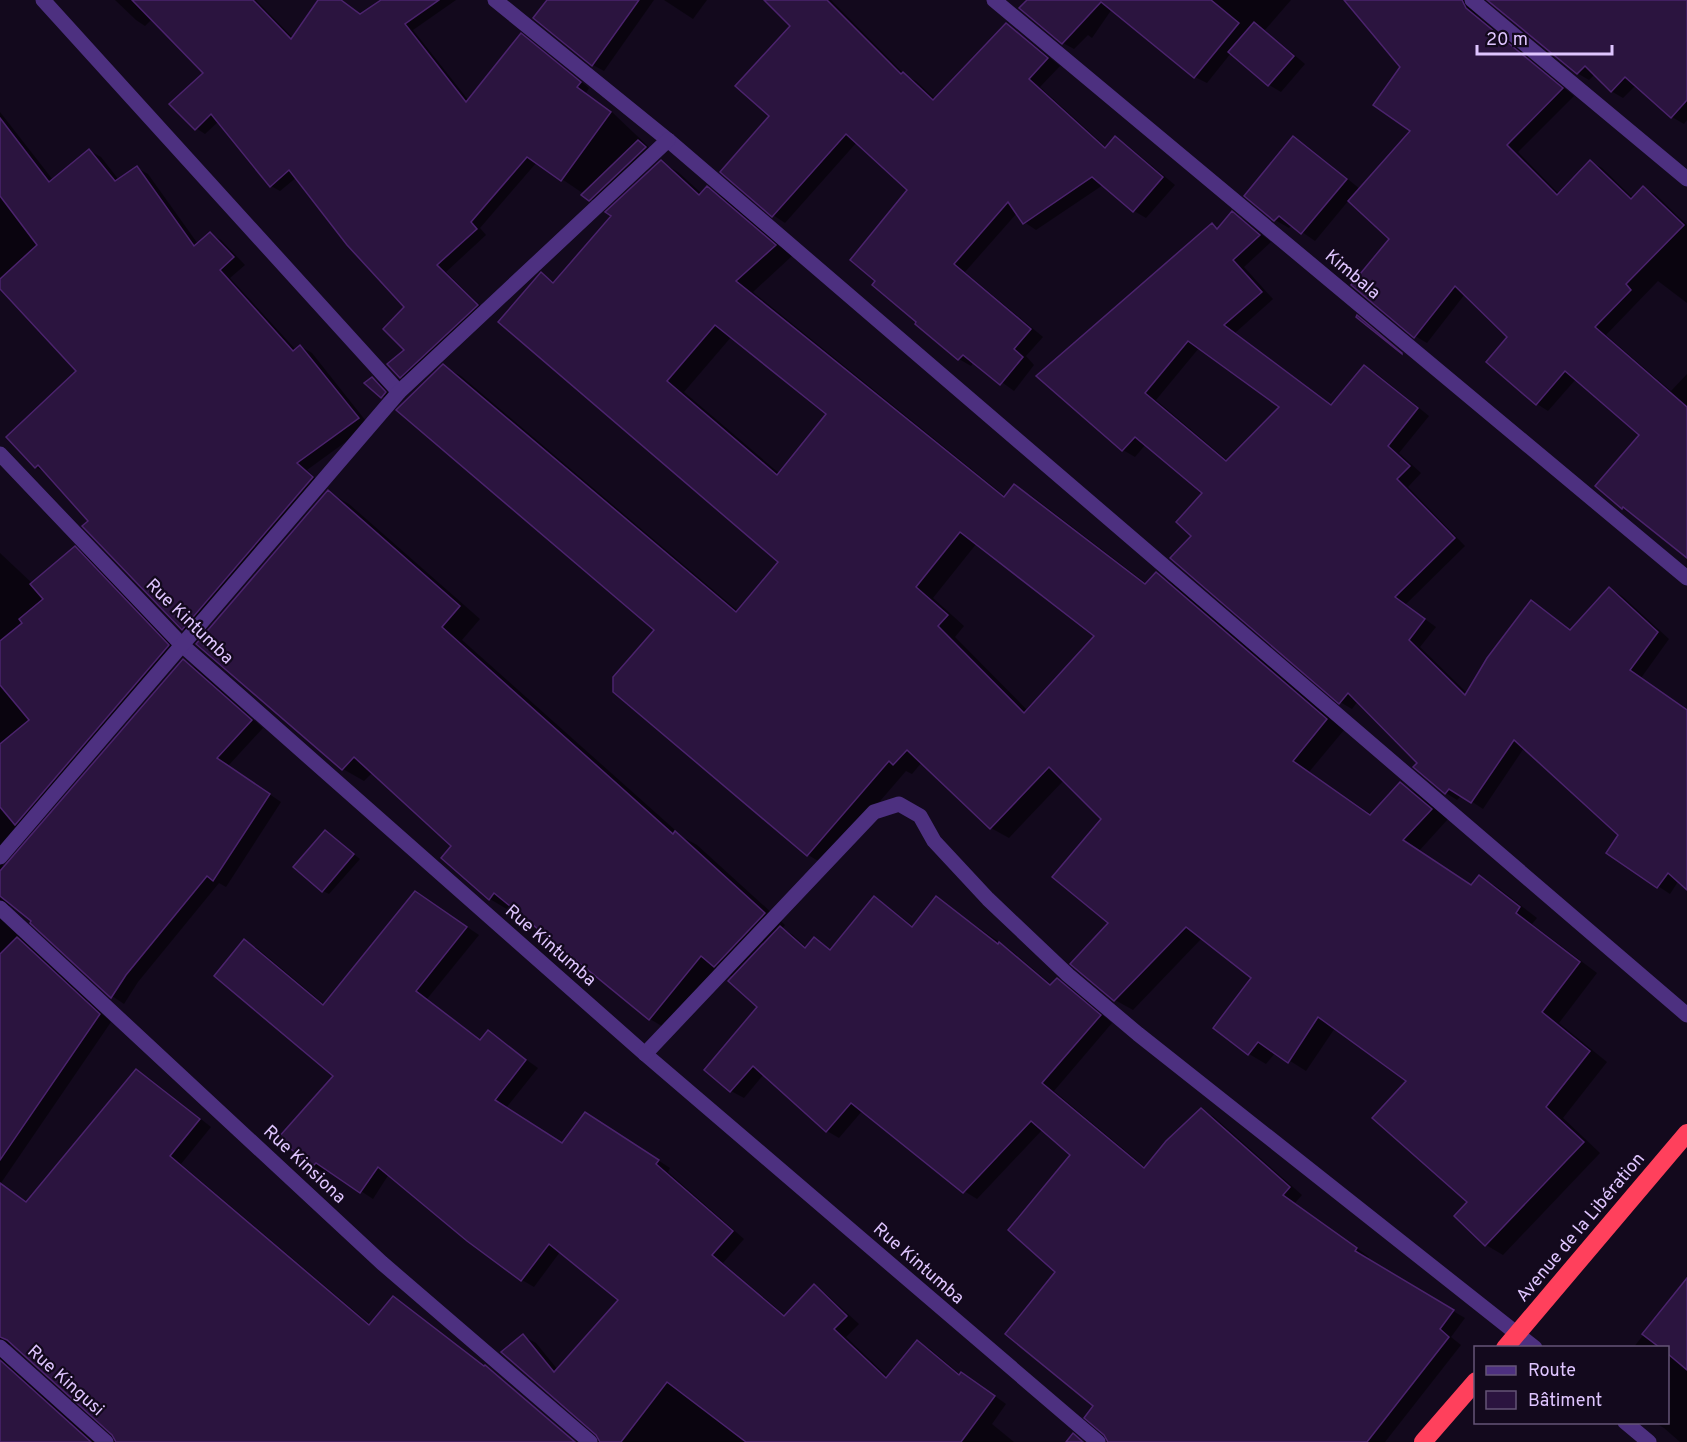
<svg xmlns="http://www.w3.org/2000/svg" width="1687" height="1442" font-family="Overpass,sans-serif">
<style>
.shadow{fill:#0007;fill-rule:evenodd}
.building{fill:#2b143f;stroke:#4b236d;stroke-width:1.5;fill-rule:evenodd}
.lines{fill:none;stroke-linecap:round;stroke-linejoin:round}
.street{stroke:#4d3080;stroke-width:15}
.highway{stroke:#ff405c;stroke-width:18}
.labels{text-anchor:middle;stroke-width:4.5;stroke-linejoin:round;paint-order:stroke}
.street-label{font-size:18px;fill:#dfc5ff;stroke:#13091d}
</style>
<rect width="100%" height="100%" fill="#13091d"/>
<g class="shadow">
<polygon points="115,0 256,0 293,38 320,0 341,0 361,15 383,0 456,0 413,30 469,101 521,35 531,41 589,88 586,93 612,112 655,153 600,205 537,162 480,228 486,235 446,272 486,311 410,382 401,377 407,350 406,307 297,177 280,191 271,186 219,121 205,134 196,128 205,73 152,19 145,26 136,20"/>
<polygon points="549,0 654,0 604,71 593,65"/>
<polygon points="664,0 707,0 693,19"/>
<polygon points="782,0 831,0 906,76 916,81 935,99 1006,24 1018,32 1060,66 1040,87 1107,148 1115,138 1127,145 1175,185 1146,218 1134,211 1103,185 1036,230 1024,222 1017,213 965,272 1043,337 1026,356 1034,365 1014,391 974,362 971,366 959,359 917,324 909,189 857,142 785,223 773,215 771,116 792,26"/>
<polygon points="1029,0 1291,0 1265,30 1305,64 1281,92 1269,85 1231,53 1207,83 1195,77 1112,9 1092,38 1088,35 1074,49 1063,43"/>
<polygon points="1346,0 1478,0 1474,11 1478,16 1574,96 1518,152 1559,194 1591,162 1602,168 1633,198 1644,188 1655,194 1687,225 1687,303 1658,281 1606,335 1671,391 1687,374 1687,554 1622,508 1642,435 1576,379 1548,411 1537,404 1509,337 1465,294 1427,343 1415,336 1391,239 1349,200 1315,241 1292,225 1289,228 1275,220 1246,196 1293,138 1307,146 1360,189 1412,131 1402,67"/>
<polygon points="1489,0 1687,0 1687,120 1684,124 1672,117 1636,85 1623,98 1611,91 1595,74 1589,80 1577,73"/>
<polygon points="0,112 53,180 90,151 101,157 119,180 137,168 148,174 198,244 210,234 221,240 245,265 230,278 296,350 300,346 312,353 369,425 307,470 323,485 194,636 183,629 46,473 36,467 78,371 0,287"/>
<path d="M661,162l17,10 24,22 5,-6 18,10 67,58 -39,36 253,205 9,-11 17,10 115,88 9,-10 18,10 170,146 -35,42 63,43 29,-31 17,10 30,25 -29,32 53,35 7,-9 18,10 40,31 -5,6 65,49 -38,50 48,39 -44,56 37,35 -97,102 -17,-10 -16,-43 -62,-122 -73,-52 -29,43 -30,-19 -10,12 -17,-10 -34,-27 38,-49 -51,-40 -69,72 -18,-10 -43,-36 38,-41 -7,-105 -39,-38 -55,58 -18,-10 -69,-66 -10,12 -6,-3 -81,94 -17,-10 -193,-164 41,-61 -213,-264 18,10 277,235 43,-49 -240,-288 14,8zM732,336l96,77 -48,61 -96,-82zM977,543l119,92 -68,76 -73,-74 9,-11 -31,-28z"/>
<path d="M1232,213l12,7 27,22 -27,25 29,32 -38,34 98,73 31,-39 12,6 53,43 -30,37 22,20 -13,14 57,59 -60,59 31,22 -16,20 48,47 63,-92 40,28 39,-41 12,7 47,43 -28,39 46,32v178l-8,-8 -9,14 -62,-41 12,-18 -96,-87 -41,61 -21,-14 -5,5 -11,-7 -27,-30 -61,-62 -6,8 -12,-7 -168,-144 21,-22 11,-43 -58,-49 -11,13 -12,-7 -85,-74 174,-151 7,4zM1199,348l82,59 -53,54 -72,-61z"/>
<polygon points="372,378 379,382 392,397 389,400 382,396"/>
<polygon points="328,492 349,504 480,619 462,640 684,838 697,845 785,925 782,929 793,935 807,948 815,939 831,950 874,898 886,905 914,927 936,898 1012,951 1052,985 1057,980 1070,987 1112,1023 1054,1091 1146,1168 1201,1110 1214,1117 1302,1195 1295,1203 1369,1257 1366,1260 1465,1318 1451,1337 1461,1345 1385,1442 1137,1442 1057,1272 1072,1155 1043,1129 977,1199 964,1191 863,1110 839,1138 827,1131 764,1074 744,1098 731,1091 706,1070 759,1007 733,977 721,970 670,1031 650,1019 513,907 510,911 490,899 453,846 373,772 364,781 343,769 277,710"/>
<polygon points="75,548 87,555 180,653 2,864 3,866 8,865 183,661 196,668 263,728 228,766 281,802 226,887 219,883 138,982 124,1004 112,996 14,906 11,905 5,909 3,918 6,924 111,1022 1,1183 27,1203 137,1071 149,1078 211,1127 181,1164 371,1325 393,1298 405,1305 485,1367 573,1442 117,1442 114,1434 14,1345 11,1344 5,1348 3,1358 6,1363 94,1442 0,1442 0,553 33,584"/>
<polygon points="325,832 360,859 329,894 323,891"/>
<polygon points="427,900 479,935 427,999 482,1041 488,1032 538,1068 506,1108 563,1144 598,1121 670,1168 668,1172 744,1239 723,1263 786,1316 814,1286 826,1294 859,1324 846,1337 888,1377 918,1342 930,1349 961,1375 962,1374 974,1381 1006,1404 992,1424 1014,1442 601,1442 598,1434 523,1336 536,1343 558,1370 620,1300 560,1252 534,1287 522,1280 389,1174 373,1199 329,1170 326,1173 313,1166 281,1138 335,1076 245,941 257,948 325,1005"/>
<polygon points="1683,1285 1687,1287 1687,1442 1680,1442 1664,1428 1654,1422 1668,1422 1668,1348 1633,1348"/>
</g>
<g class="building">
<polygon points="132,0 253,0 291,39 318,0 341,0 360,14 381,0 439,0 405,24 466,102 521,33 581,82 577,87 611,112 561,181 527,157 471,222 477,229 437,265 478,305 400,378 387,364 404,350 383,329 404,307 347,245 289,170 270,187 211,114 195,130 169,104 203,73"/>
<polygon points="547,0 639,0 592,66 533,18"/>
<polygon points="764,0 827,0 901,74 903,72 933,100 1006,23 1048,58 1029,79 1105,148 1115,136 1163,177 1133,212 1092,177 1023,224 1008,202 954,264 1031,329 1014,349 1023,357 1000,385 963,355 958,360 915,324 916,322 872,285 875,281 850,260 907,190 846,134 772,217 720,172 769,116 735,86 790,26"/>
<polygon points="1027,0 1211,0 1239,23 1194,78 1101,2 1062,44 1019,8"/>
<polygon points="1344,0 1462,0 1466,8 1563,88 1507,145 1557,195 1590,160 1631,199 1643,186 1684,225 1626,284 1631,290 1595,327 1687,407 1687,558 1623,507 1622,509 1595,486 1639,435 1565,371 1536,405 1486,362 1507,337 1455,286 1414,338 1351,285 1389,239 1348,201 1410,131 1373,105 1400,67"/>
<polygon points="1487,0 1687,0 1687,100 1671,118 1625,77 1611,92 1585,66 1577,74"/>
<polygon points="1254,22 1294,56 1268,86 1228,52"/>
<polygon points="0,118 49,182 89,149 115,181 137,166 194,246 210,232 234,257 220,270 293,351 300,345 359,418 297,463 313,477 182,630 82,526 88,521 38,465 35,468 6,437 76,371 0,289 0,279 37,245 0,196"/>
<polygon points="1293,136 1347,179 1301,234 1279,216 1274,221 1244,196"/>
<polygon points="638,140 646,147 589,201 581,195"/>
<path d="M661,160l38,35 8,-9 69,59 -40,36 268,216 10,-13 131,100 11,-12 171,147 -34,42 77,54 30,-33 32,27 -29,31 68,45 8,-10 41,32 -4,6 64,49 -38,50 48,39 -44,56 38,35 -99,104 -31,-30 13,-14 -95,-84 34,-37 -88,-64 -30,46 -30,-21 -10,13 -35,-27 38,-50 -65,-51 -72,74 -44,-37 38,-41 -56,-46 49,-58 -52,-52 -59,62 -83,-79 -14,15 -4,-4 -82,95 -194,-164v-15l41,-47 -258,-220 47,-46 293,248 42,-50 -280,-240 43,-50 12,11 58,-67 -6,-4zM715,325l111,89 -49,61 -110,-94zM960,532l134,104 -70,77 -86,-87 10,-11 -32,-28z"/>
<path d="M1232,211l28,24 -27,25 29,32 -38,33 107,80 33,-40 54,43 -30,38 22,20 -13,13 58,59 -60,59 30,22 -16,21 56,55 22,-37 44,-58 39,30 39,-43 49,45 -28,38 57,40v180l-19,-17 -11,15 -51,-35 12,-18 -104,-95 -43,63 -22,-14 -4,5 -32,-27 4,-4 -69,-70 -9,11 -169,-146 21,-22 -15,-14 26,-29 -67,-56 -13,14 -86,-75 176,-153 5,6zM1188,341l91,66 -53,54 -81,-68z"/>
<polygon points="1357,315 1402,353 1402,354 1356,317"/>
<polygon points="372,377 386,392 381,398 364,383"/>
<polygon points="328,490 460,606 442,627 673,834 675,831 765,913 714,967 701,956 649,1020 494,893 489,900 441,858 451,846 354,757 342,770 196,644"/>
<polygon points="75,546 169,645 15,825 0,807 0,744 29,720 0,685 0,641 22,623 19,619 43,599 30,584"/>
<polygon points="183,659 252,720 217,758 270,794 213,881 207,876 126,975 111,998 30,923 31,921 0,896 0,871"/>
<polygon points="325,830 354,854 322,892 293,867"/>
<polygon points="415,891 467,927 416,991 480,1040 488,1030 526,1060 495,1100 562,1143 585,1112 659,1160 656,1164 733,1231 712,1255 784,1316 814,1284 847,1316 834,1329 886,1378 917,1340 959,1375 961,1372 995,1396 961,1442 746,1442 667,1382 621,1442 600,1442 596,1435 501,1352 523,1334 554,1372 618,1300 549,1244 521,1281 467,1241 378,1167 360,1193 316,1163 312,1167 278,1138 333,1076 214,976 244,939 323,1005"/>
<polygon points="874,896 912,927 936,896 998,944 999,942 1050,985 1057,978 1101,1015 1042,1083 1144,1168 1166,1141 1201,1108 1290,1187 1283,1195 1357,1248 1355,1251 1454,1310 1440,1329 1449,1337 1367,1442 1108,1442 1104,1435 1084,1418 1093,1406 1005,1334 1055,1272 1008,1230 1070,1155 1031,1121 963,1193 851,1103 826,1132 753,1066 730,1092 704,1070 757,1007 728,981 780,926 805,948 814,937 830,950"/>
<polygon points="17,937 100,1014 0,1160 0,954"/>
<polygon points="136,1069 200,1119 170,1156 369,1325 393,1296 484,1366 485,1365 575,1442 116,1442 112,1435 7,1340 0,1337 0,1183 26,1202"/>
<polygon points="1687,1278 1687,1370 1668,1354 1668,1347 1659,1347 1642,1334"/>
<polygon points="0,1360 91,1442 0,1442"/>
<polygon points="1073,1433 1083,1442 1066,1442"/>
</g>
<g class="lines">
<g class="street">
<polyline points="43,0 399,392"/>
<polyline points="495,0 668,140 1687,1015"/>
<polyline points="994,0 1687,578"/>
<polyline points="1472,0 1687,179"/>
<polyline points="0,454 182,645 645,1054 1098,1442"/>
<polyline points="0,857 399,392 668,140"/>
<polyline points="0,908 382,1263 590,1442"/>
<polyline points="645,1054 874,812 899,804 920,816 934,841 988,899 1068,975 1138,1034 1535,1348"/>
<polyline points="0,1347 106,1442"/>
<polyline points="1625,1422 1649,1442"/>
</g>
<g class="highway">
<polyline points="1505,1348 1687,1133"/>
<polyline points="1423,1442 1476,1381"/>
</g>
</g>
<g class="labels">
<g class="street-label">
<text transform="translate(1353 274) rotate(40)" y="6">Kimbala</text>
<text transform="translate(190 621) rotate(44)" y="6">Rue Kintumba</text>
<text transform="translate(551 945) rotate(41)" y="6">Rue Kintumba</text>
<text transform="translate(305 1164) rotate(43)" y="6">Rue Kinsiona</text>
<text transform="translate(1580 1227) rotate(-50)" y="6">Avenue de la Libération</text>
<text transform="translate(919 1263) rotate(41)" y="6">Rue Kintumba</text>
<text transform="translate(66 1380) rotate(42)" y="6">Rue Kingusi</text>
</g>
</g>
<rect x="1474" y="1346" width="195" height="78" fill="#13091d" stroke="#655477" stroke-width="1.5"/>
<rect x="1486" y="1366" width="30" height="9" fill="#4d3080" stroke="#655477" stroke-width="1.5"/>
<text x="1528" y="1376" font-size="18" fill="#dfc5ff">Route</text>
<rect x="1486" y="1391" width="30" height="18" fill="#2b143f" stroke="#655477" stroke-width="1.5"/>
<text x="1528" y="1406" font-size="18" fill="#dfc5ff">Bâtiment</text>
<path d="M1477 45v9h135v-9" fill="none" stroke="#dfc5ff" stroke-width="3"/>
<text x="1486" y="45" font-size="18" fill="#dfc5ff" stroke="#13091d" stroke-width="4.5" paint-order="stroke">20 m</text>
</svg>
